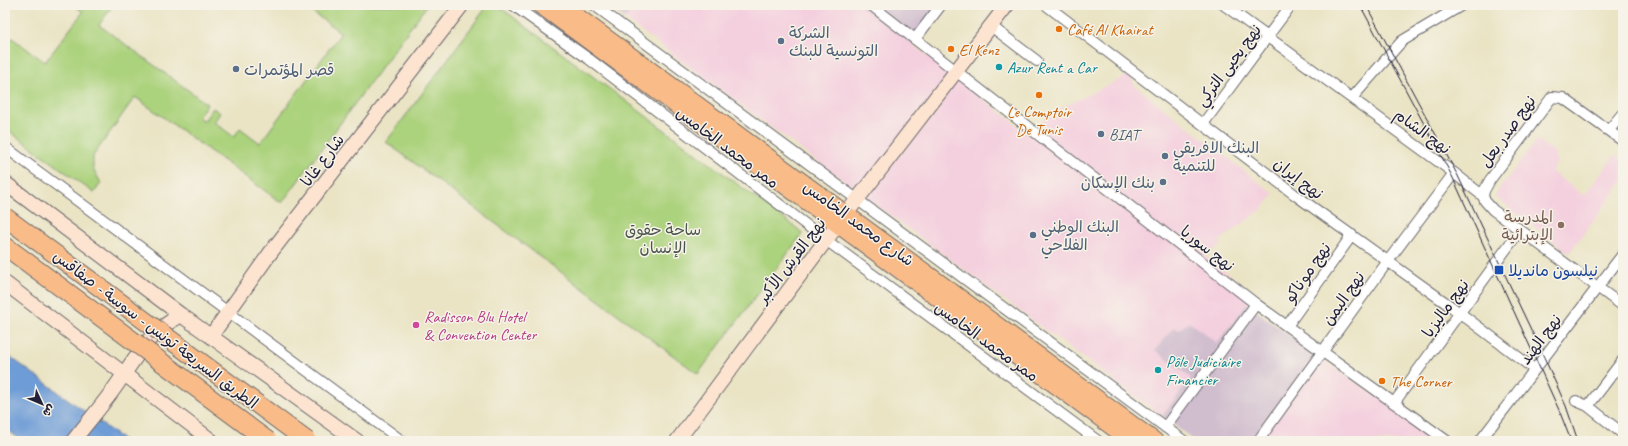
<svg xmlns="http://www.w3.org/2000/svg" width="1628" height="446" font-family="Caveat,'Playpen Sans Arabic',sans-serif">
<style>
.built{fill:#f4cfde}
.industrial{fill:#d0bdce}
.green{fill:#abd27c;stroke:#667a5c}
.water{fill:#6e9cd6;stroke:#485f88}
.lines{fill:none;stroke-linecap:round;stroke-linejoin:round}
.street-casing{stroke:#68666b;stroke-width:12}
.secondary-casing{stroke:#68666b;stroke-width:16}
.primary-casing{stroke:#68666b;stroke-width:18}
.street{stroke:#fff;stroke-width:10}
.secondary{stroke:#fde4d0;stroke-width:14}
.primary{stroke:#f9bc89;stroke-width:16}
.tram{stroke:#22223b;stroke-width:1}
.highway-bridge-casing{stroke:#68666b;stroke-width:20;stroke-linecap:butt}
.highway-bridge{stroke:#f9bc89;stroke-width:18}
.food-dot{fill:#e8710a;stroke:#f7f3e8;stroke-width:1.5}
.service-dot{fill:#5c6f8a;stroke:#f7f3e8;stroke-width:1.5}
.culture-dot{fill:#0f9aa8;stroke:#f7f3e8;stroke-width:1.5}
.education-dot{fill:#8d6e63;stroke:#f7f3e8;stroke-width:1.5}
.transit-dot{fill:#1a4fb4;stroke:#f7f3e8;stroke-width:1.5}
.hotel-dot{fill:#d1479c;stroke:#f7f3e8;stroke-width:1.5}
.labels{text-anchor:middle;stroke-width:3;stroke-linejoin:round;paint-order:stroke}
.food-label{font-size:16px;fill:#c56008;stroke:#f7f3e8;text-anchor:start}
.service-label{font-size:16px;fill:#4e5e75;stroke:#f7f3e8;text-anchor:start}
.street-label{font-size:16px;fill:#22223b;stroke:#f7f3e8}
.culture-label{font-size:16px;fill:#0d838f;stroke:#f7f3e8;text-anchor:start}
.education-label{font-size:16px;fill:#785e54;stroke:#f7f3e8;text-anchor:end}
.park-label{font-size:16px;fill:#4b574e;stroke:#f7f3e8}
.transit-label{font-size:16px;fill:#164399;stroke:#f7f3e8;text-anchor:start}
.hotel-label{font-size:16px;fill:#b23c85;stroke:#f7f3e8;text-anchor:start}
</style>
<rect width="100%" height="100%" fill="#f7f3e8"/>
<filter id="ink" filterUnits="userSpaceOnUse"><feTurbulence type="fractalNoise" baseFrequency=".025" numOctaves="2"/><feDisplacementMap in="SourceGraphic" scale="8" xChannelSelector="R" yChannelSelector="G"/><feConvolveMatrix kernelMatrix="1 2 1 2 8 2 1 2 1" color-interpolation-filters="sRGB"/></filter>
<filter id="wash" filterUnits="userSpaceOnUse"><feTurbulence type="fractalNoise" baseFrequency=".012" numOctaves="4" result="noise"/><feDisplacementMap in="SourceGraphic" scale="16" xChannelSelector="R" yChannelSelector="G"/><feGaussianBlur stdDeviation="0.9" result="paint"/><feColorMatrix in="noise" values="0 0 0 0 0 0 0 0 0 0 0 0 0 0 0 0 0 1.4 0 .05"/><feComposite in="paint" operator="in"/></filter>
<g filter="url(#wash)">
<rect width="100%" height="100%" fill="#eae4c5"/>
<g class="built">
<polygon points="636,5 859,5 947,70 1029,135 1042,121 1059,109 1129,75 1135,86 1274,194 1262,209 1219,241 1222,244 1205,256 1259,297 1247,304 1217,343 1173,328 1155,350 1191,378 1162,416 625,19"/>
<polygon points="1537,140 1554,152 1557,163 1551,171 1584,196 1615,155 1623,161 1623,181 1569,253 1494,196"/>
<polygon points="1315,355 1400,411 1439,441 1249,441"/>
</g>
<g class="industrial">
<polygon points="606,5 636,5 625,19"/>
<polygon points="859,5 942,5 912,44"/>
<polygon points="1247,304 1315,355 1249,441 1195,441 1162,416 1191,378 1155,350 1174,327 1179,330 1189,322 1217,343"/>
</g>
<g class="green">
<polygon points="74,5 113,5 99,25 207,104 198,117 204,121 213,108 220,113 214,122 234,137 240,128 260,143 341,33 303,5 427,5 282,203 135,97 93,156 93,169 101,183 94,193 5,128 5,33 45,62 83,12"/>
<polygon points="488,5 497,5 803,233 698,374 386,142"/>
</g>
<polygon class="water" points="5,353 125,441 22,441 5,428"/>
</g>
<g filter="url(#ink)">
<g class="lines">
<g class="street-casing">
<g id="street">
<polyline points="513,5 589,59 826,240 1098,441"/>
<polyline points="594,5 1184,441"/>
<polyline points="871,5 1256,304 1447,441"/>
<polyline points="1046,5 1294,194 1460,313 1530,366"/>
<polyline points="1224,5 1454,173 1483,196 1485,201 1493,210 1623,306"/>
<polyline points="991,26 1037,61"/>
<polyline points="915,39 941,5"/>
<polyline points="1352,98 1402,41 1462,5"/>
<polyline points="1203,124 1291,5"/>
<polyline points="1609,130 1623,113"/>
<polyline points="5,147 402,441"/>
<polyline points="1483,196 1484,191 1490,180 1552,97 1563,98 1623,141"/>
<polyline points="1287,326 1352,235"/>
<polyline points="1576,401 1588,406 1623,434"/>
<polyline points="1394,403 1520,230"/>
<polyline points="1588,406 1623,360"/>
<polyline points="1165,427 1256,304"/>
<polyline points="1258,441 1388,261 1454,173"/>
<polyline points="1480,441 1623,254"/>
</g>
</g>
<g class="secondary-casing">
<g id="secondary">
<polyline points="5,183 181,315 357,441"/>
<polyline points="5,283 212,441"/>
<polyline points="211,336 271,252 462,5"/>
<path d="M73,441c17,-22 36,-43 51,-67 19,-28 27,-42 57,-59"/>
<polyline points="677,441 826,240 1007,5"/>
</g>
</g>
<g class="primary-casing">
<g id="primary">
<polyline points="540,5 1131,441"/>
<polyline points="562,5 1155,441"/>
</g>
</g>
<use href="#street" class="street"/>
<use href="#secondary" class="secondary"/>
<use href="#primary" class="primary"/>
<g class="tram">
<polyline points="1360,5 1452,176 1559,410 1571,441"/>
<polyline points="1366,5 1458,176 1544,357 1566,406 1578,441"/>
</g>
<g class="highway-bridge-casing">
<g id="highway-bridge">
<polyline points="5,217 307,441"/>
<polyline points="5,246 268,441"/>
</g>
</g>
<use href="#highway-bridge" class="highway-bridge"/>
</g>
</g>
<g class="food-dot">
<circle cx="1059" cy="29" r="4"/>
<circle cx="951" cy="49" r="4"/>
<circle cx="1039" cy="95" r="4"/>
<circle cx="1382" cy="381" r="4"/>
</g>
<g class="service-dot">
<circle cx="781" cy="41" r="4"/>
<circle cx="236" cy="69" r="4"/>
<circle cx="1101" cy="134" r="4"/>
<circle cx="1165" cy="156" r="4"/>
<circle cx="1163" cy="182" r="4"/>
<circle cx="1033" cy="235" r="4"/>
</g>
<g class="culture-dot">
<circle cx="999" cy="67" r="4"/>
<circle cx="1158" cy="370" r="4"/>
</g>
<circle class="education-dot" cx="1561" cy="225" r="4"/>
<rect class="transit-dot" x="1494" y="265" width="10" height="10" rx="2"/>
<circle class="hotel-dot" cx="416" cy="325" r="4"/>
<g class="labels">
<g class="food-label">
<text x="1067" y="35">Café Al Khairat</text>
<text x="959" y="55">El Kenz</text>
<text x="1039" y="117" text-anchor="middle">Le Comptoir<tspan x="1039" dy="18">De Tunis</tspan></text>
<text x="1390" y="387">The Corner</text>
</g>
<g class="service-label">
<text x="789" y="38">الشركة<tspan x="789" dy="18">التونسية للبنك</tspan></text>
<text x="244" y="75">قصر المؤتمرات</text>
<text x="1109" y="140">BIAT</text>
<text x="1173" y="153">البنك الافريقي<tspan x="1173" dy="18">للتنمية</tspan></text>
<text x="1155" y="188" text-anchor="end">بنك الإسكان</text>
<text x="1041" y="232">البنك الوطني<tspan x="1041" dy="18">الفلاحي</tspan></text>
</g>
<g class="street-label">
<text transform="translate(1228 65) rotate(-53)" y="6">نهج يحيى التركي</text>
<text transform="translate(1423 131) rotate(36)" y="6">نهج الشام</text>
<text transform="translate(1507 131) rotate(-54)" y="6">نهج صدر بعل</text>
<text transform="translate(728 147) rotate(37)" y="6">ممر محمد الخامس</text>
<text transform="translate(322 160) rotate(-53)" y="6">شارع غانا</text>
<text transform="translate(1299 178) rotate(37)" y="6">نهج إيران</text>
<text transform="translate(859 223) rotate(36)" y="6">شارع محمد الخامس</text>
<text transform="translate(1208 248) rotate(38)" y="6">نهج سوريا</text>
<text transform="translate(791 260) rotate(-53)" y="6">نهج القرش الأكبر</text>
<text transform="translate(1307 272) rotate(-55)" y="6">نهج موناكو</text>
<text transform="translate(1343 298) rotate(-55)" y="6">نهج اليمن</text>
<text transform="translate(1445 308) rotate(-54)" y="6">نهج ماليزيا</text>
<text transform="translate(156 329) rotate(37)" y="6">الطريق السريعة تونس - سوسة - صفاقس</text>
<text transform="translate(1540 339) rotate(-53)" y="6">نهج الهند</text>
<text transform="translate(987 341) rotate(36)" y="6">ممر محمد الخامس</text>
</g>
<g class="culture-label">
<text x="1007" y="73">Azur Rent a Car</text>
<text x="1166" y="367">Pôle Judiciaire<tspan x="1166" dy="18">Financier</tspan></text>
</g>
<g class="education-label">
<text x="1553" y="222">المدرسة<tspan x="1553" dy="18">الإبترائية</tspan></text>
</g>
<g class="park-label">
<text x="663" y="235">ساحة حقوق<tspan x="663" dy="18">الإنسان</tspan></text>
</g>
<g class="transit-label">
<text x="1508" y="276">نيلسون مانديلا</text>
</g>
<g class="hotel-label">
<text x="424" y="322">Radisson Blu Hotel<tspan x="424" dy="18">&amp; Convention Center</tspan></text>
</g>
</g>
<rect width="1628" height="446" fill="none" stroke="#f7f3e8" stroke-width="20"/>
<g transform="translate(42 404) rotate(134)" stroke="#f7f3e8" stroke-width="3" paint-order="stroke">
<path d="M0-3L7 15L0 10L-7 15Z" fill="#22223b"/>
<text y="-6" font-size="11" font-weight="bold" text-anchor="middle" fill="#22223b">ش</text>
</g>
</svg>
